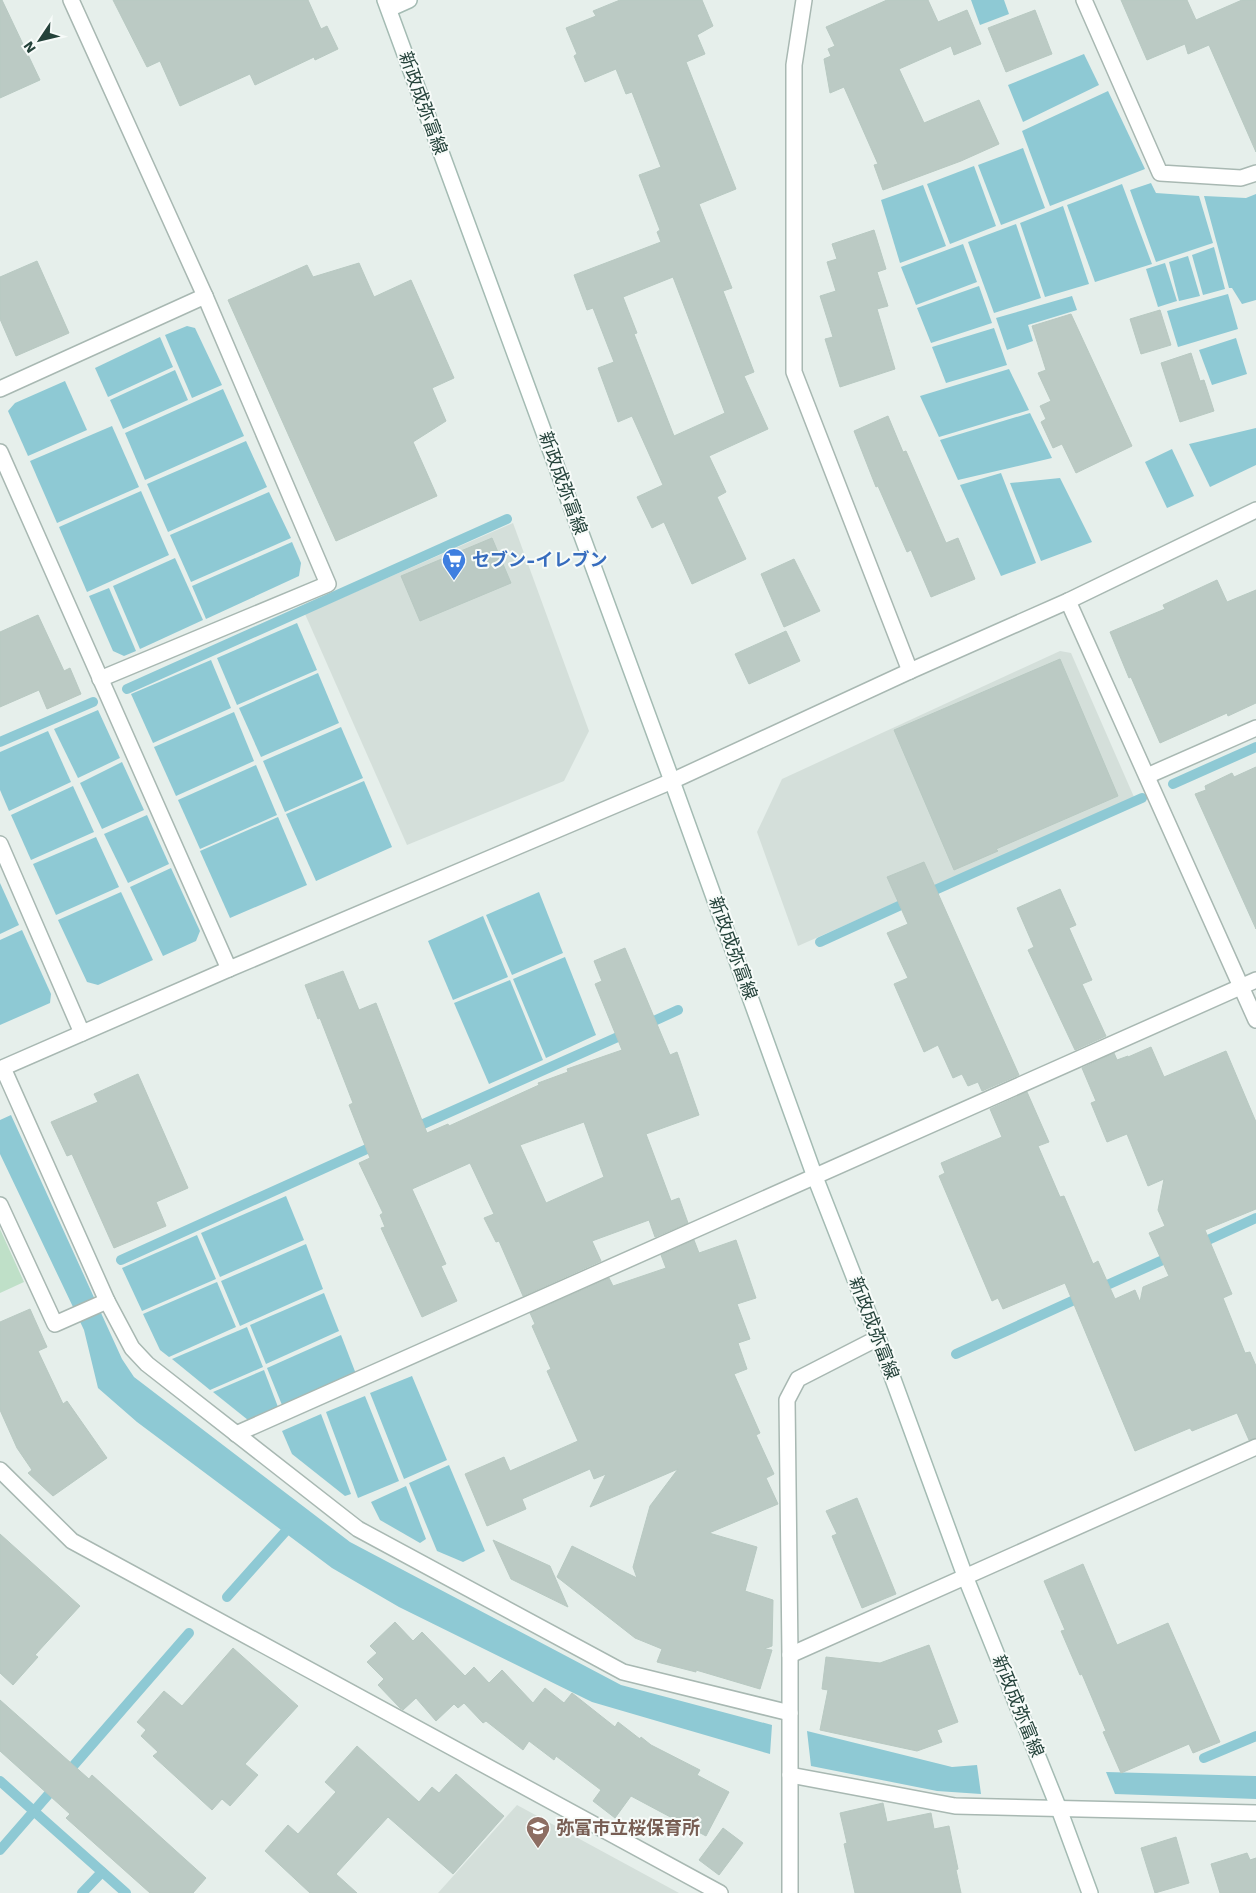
<svg xmlns="http://www.w3.org/2000/svg" width="1256" height="1893" font-family="'Work Sans','Noto Sans JP',sans-serif">
<style>
.built{fill:#d4dfda}
.grass{fill:#bfe0c8}
.water{fill:#8ec9d4}
.lines{fill:none;stroke-linecap:round;stroke-linejoin:round}
.stream{stroke:#8ec9d4;stroke-width:10}
.building{fill:#bbcac4;stroke:#b8c9c2;fill-rule:evenodd}
.minor-casing{stroke:#a8b8b2;stroke-width:18}
.tertiary-casing{stroke:#a8b8b2;stroke-width:18}
.secondary-casing{stroke:#a4bbb3;stroke-width:18}
.minor{stroke:#fff;stroke-width:15}
.tertiary{stroke:#fff;stroke-width:15}
.secondary{stroke:#fff;stroke-width:15}
.labels{text-anchor:middle;stroke-width:4;stroke-linejoin:round;paint-order:stroke}
.street-label{font-size:18px;fill:#24423a;stroke:#f7fbf9}
.shop-label{font-size:18px;font-weight:bold;fill:#366cbe;stroke:#f7fbf9;text-anchor:start}
.education-label{font-size:18px;font-weight:bold;fill:#785e54;stroke:#f7fbf9;text-anchor:start}
</style>
<rect width="100%" height="100%" fill="#e6efeb"/>
<g class="built">
<polygon points="513,523 589,731 564,781 407,845 305,614"/>
<polygon points="1060,651 1071,653 1134,797 798,946 757,832 782,779"/>
<polygon points="517,1805 679,1893 438,1893"/>
</g>
<polygon class="grass" points="0,1229 24,1282 0,1293"/>
<g class="water">
<polygon points="971,0 1004,0 1009,14 980,25"/>
<polygon points="1084,54 1099,85 1023,122 1008,85"/>
<polygon points="1108,91 1145,169 1050,206 1022,131"/>
<polygon points="1023,148 1045,208 1001,225 978,165"/>
<polygon points="974,166 996,226 950,244 927,184"/>
<polygon points="1151,183 1156,193 1199,196 1213,243 1156,262 1130,190"/>
<polygon points="1122,184 1152,264 1095,282 1067,205"/>
<polygon points="923,185 946,246 900,263 881,200"/>
<polygon points="1256,194 1256,300 1242,304 1232,288 1229,288 1204,196 1246,198"/>
<polygon points="1063,206 1089,284 1045,297 1020,223"/>
<polygon points="1016,224 1041,298 994,313 968,242"/>
<polygon points="963,244 977,282 916,305 901,267"/>
<polygon points="1214,247 1225,289 1203,295 1192,255"/>
<polygon points="1188,256 1200,296 1179,301 1169,262"/>
<polygon points="1165,263 1177,301 1158,307 1146,269"/>
<polygon points="979,286 992,323 931,343 917,308"/>
<polygon points="1228,294 1238,329 1178,347 1167,311"/>
<polygon points="1072,296 1077,310 1028,325 1033,341 1007,350 996,318"/>
<polygon points="187,326 195,328 222,385 192,398 165,335"/>
<polygon points="994,328 1007,365 946,383 932,347"/>
<polygon points="160,337 173,367 108,397 95,368"/>
<polygon points="1236,338 1247,374 1212,385 1199,350"/>
<polygon points="1009,369 1029,410 939,437 920,396"/>
<polygon points="175,370 188,400 123,429 110,400"/>
<polygon points="65,381 87,430 28,456 8,411 15,403"/>
<polygon points="223,389 244,436 145,480 125,433"/>
<polygon points="1030,413 1052,458 958,480 940,440"/>
<polygon points="112,426 139,487 57,523 30,461"/>
<polygon points="1256,428 1256,465 1210,487 1189,444"/>
<polygon points="246,441 267,487 168,532 147,484"/>
<polygon points="1172,449 1194,496 1167,508 1145,462"/>
<polygon points="1001,473 1036,563 1001,576 960,485"/>
<polygon points="1060,478 1092,542 1041,561 1010,483"/>
<polygon points="141,491 169,555 87,592 59,527"/>
<polygon points="269,492 291,538 191,582 170,535"/>
<polygon points="292,542 301,563 299,576 206,619 192,586"/>
<polygon points="175,558 203,620 140,649 113,586"/>
<polygon points="109,588 136,651 124,656 113,651 89,596"/>
<polygon points="297,623 317,670 237,705 217,658"/>
<polygon points="211,660 231,708 153,743 131,694"/>
<polygon points="318,673 339,723 261,757 239,708"/>
<polygon points="98,710 120,758 78,778 54,729"/>
<polygon points="234,712 254,761 176,796 154,747"/>
<polygon points="341,727 363,778 285,812 263,761"/>
<polygon points="48,731 71,782 9,811 0,790 0,752"/>
<polygon points="122,762 144,810 102,829 80,783"/>
<polygon points="256,765 277,815 200,849 178,800"/>
<polygon points="364,781 392,847 316,881 286,814"/>
<polygon points="73,786 94,832 31,860 11,815"/>
<polygon points="147,815 169,864 128,883 104,834"/>
<polygon points="278,817 307,885 230,918 200,851"/>
<polygon points="96,837 119,887 56,915 33,864"/>
<polygon points="171,868 200,931 196,941 163,956 130,887"/>
<polygon points="0,883 19,925 0,934"/>
<polygon points="121,892 153,960 98,985 87,982 58,920"/>
<polygon points="539,892 563,953 512,975 486,915"/>
<polygon points="483,916 508,977 453,1000 428,941"/>
<polygon points="22,930 51,994 50,1003 0,1025 0,940"/>
<polygon points="565,957 596,1035 546,1058 513,979"/>
<polygon points="510,980 543,1060 489,1084 454,1003"/>
<polygon points="11,1115 122,1359 134,1377 350,1542 621,1685 772,1725 770,1754 592,1702 399,1607 332,1568 137,1422 98,1388 84,1330 0,1154 0,1120"/>
<polygon points="286,1196 304,1240 220,1277 201,1233"/>
<polygon points="197,1235 216,1279 142,1311 122,1268"/>
<polygon points="306,1244 323,1289 240,1326 221,1281"/>
<polygon points="217,1282 236,1327 169,1357 160,1350 143,1314"/>
<polygon points="324,1293 339,1331 266,1364 250,1325"/>
<polygon points="247,1327 263,1367 210,1390 172,1359"/>
<polygon points="341,1335 356,1374 282,1405 267,1368"/>
<polygon points="264,1370 278,1407 248,1420 213,1392"/>
<polygon points="412,1376 447,1460 404,1479 370,1393"/>
<polygon points="365,1396 399,1481 358,1498 326,1412"/>
<polygon points="321,1414 351,1494 345,1496 292,1454 282,1431"/>
<polygon points="449,1465 485,1551 463,1562 437,1551 409,1483"/>
<polygon points="406,1486 426,1539 420,1543 380,1520 371,1502"/>
<polygon points="807,1731 952,1767 977,1765 981,1794 937,1791 811,1766"/>
<polygon points="1106,1772 1256,1776 1256,1799 1115,1794"/>
</g>
<g class="lines">
<g class="stream">
<polyline points="127,689 507,519"/>
<polyline points="0,742 93,702"/>
<polyline points="1173,784 1256,747"/>
<polyline points="926,894 1142,798"/>
<polyline points="820,942 912,900"/>
<polyline points="643,1026 678,1010"/>
<polyline points="412,1129 629,1032"/>
<polyline points="1197,1245 1256,1218"/>
<polyline points="121,1260 378,1144"/>
<polyline points="1096,1290 1174,1255"/>
<polyline points="956,1354 1083,1296"/>
<polyline points="227,1597 285,1532"/>
<polyline points="1204,1758 1256,1736"/>
<polyline points="0,1781 126,1893"/>
<polyline points="0,1850 189,1633"/>
<polyline points="82,1893 102,1872"/>
</g>
</g>
<g class="building">
<polygon points="0,0 2,0 40,80 0,98"/>
<polygon points="113,0 308,0 321,29 327,26 338,49 315,60 314,57 255,85 250,74 180,106 160,61 147,67"/>
<path d="M620,0h82l11,26 -16,9 8,19 -19,8 50,127 -37,15 33,84 -9,3 31,81 -10,4 24,53 -59,27 17,36 -9,5 29,62 -54,25 -28,-62 -12,6 -15,-31 26,-12 -31,-69 -14,6 -20,-54 16,-6 -21,-54 -6,2 -13,-35 87,-33 -4,-10 3,-2 -21,-55 22,-8 -29,-75 -6,2 -10,-25 -31,13 -11,-26 3,-2 -11,-26 30,-12 -3,-5zM673,277l52,136 -51,23 -40,-102 3,-1 -14,-36z"/>
<polygon points="887,0 928,0 938,22 967,10 981,44 954,55 951,46 899,69 924,123 979,100 999,144 961,161 883,190 874,165 878,164 844,87 830,93 824,59 831,56 828,49 835,46 826,27"/>
<polygon points="1121,0 1187,0 1196,20 1242,0 1256,0 1256,152 1209,45 1188,54 1185,44 1147,60"/>
<polygon points="1035,10 1052,54 1006,72 988,28"/>
<polygon points="874,230 886,269 877,272 888,306 877,309 895,369 840,387 825,339 833,337 820,296 836,291 827,262 837,259 832,244"/>
<polygon points="37,261 69,333 16,356 0,319 0,277"/>
<polygon points="359,263 374,297 411,280 454,378 432,388 446,421 413,442 437,496 336,541 228,300 307,265 313,277"/>
<polygon points="1160,310 1171,345 1141,354 1130,319"/>
<polygon points="1071,314 1132,446 1076,473 1062,444 1053,448 1041,422 1046,419 1040,406 1051,401 1038,373 1046,370 1032,326"/>
<polygon points="1191,353 1200,381 1204,380 1214,411 1180,422 1161,363"/>
<polygon points="888,416 903,452 906,451 946,543 958,538 975,579 931,597 911,550 907,552 878,486 876,487 854,431"/>
<polygon points="492,538 511,583 420,621 401,576"/>
<polygon points="794,559 820,611 784,627 761,574"/>
<polygon points="1217,580 1227,602 1256,590 1256,703 1228,716 1227,713 1160,743 1131,677 1129,678 1110,632 1165,609 1163,605"/>
<polygon points="38,615 64,671 70,668 81,694 47,709 39,690 0,707 0,632"/>
<polygon points="786,631 800,661 749,684 735,654"/>
<polygon points="1060,659 1118,796 996,849 998,851 954,870 894,730"/>
<polygon points="1256,767 1256,929 1195,794 1206,790 1205,786 1232,773 1234,777"/>
<polygon points="924,862 1019,1075 982,1091 978,1082 968,1086 962,1074 953,1078 938,1045 924,1052 894,984 908,978 887,933 908,924 887,877"/>
<polygon points="1060,889 1076,925 1069,928 1092,980 1082,984 1106,1036 1075,1050 1028,950 1034,947 1017,908"/>
<path d="M625,948l45,107 7,-3 22,63 -53,19 25,67 8,-3 9,25 -33,14 -6,-17 -57,21 9,20 -78,35 -24,-55 -3,1 -12,-24 10,-4 -24,-51 -58,26 34,75 -5,2 16,35 -35,16 -41,-89 4,-1 -5,-12 3,-2 -24,-50 11,-5 -21,-53 4,-2 -33,-85 -2,1 -13,-34 38,-14 16,39 17,-7 51,130 21,-9 1,2 90,-41 -1,-2 30,-11 -1,-3 55,-19 -27,-66 7,-3 -8,-20zM584,1122l20,55 -58,26 -26,-58z"/>
<polygon points="1151,1047 1164,1077 1226,1051 1256,1122 1256,1209 1205,1230 1232,1294 1223,1298 1245,1353 1250,1352 1256,1366 1256,1438 1249,1440 1237,1413 1192,1431 1190,1428 1135,1451 1065,1283 1003,1309 998,1298 992,1301 939,1176 945,1173 941,1163 1002,1137 990,1109 1027,1092 1049,1142 1038,1146 1060,1197 1064,1196 1093,1264 1098,1261 1115,1299 1135,1290 1140,1302 1143,1287 1169,1276 1149,1233 1165,1226 1158,1210 1164,1179 1148,1186 1127,1134 1107,1142 1091,1103 1096,1101 1082,1068 1114,1053 1117,1060 1128,1056 1128,1057"/>
<polygon points="138,1074 188,1188 156,1202 166,1226 114,1248 72,1154 67,1156 51,1122 98,1102 94,1094"/>
<polygon points="694,1240 699,1253 736,1240 756,1298 737,1304 750,1339 738,1343 747,1369 734,1374 760,1433 756,1435 774,1474 766,1478 778,1504 709,1533 757,1547 745,1591 773,1600 772,1646 764,1649 772,1650 760,1689 696,1670 696,1672 657,1662 662,1649 635,1638 557,1577 572,1546 637,1578 633,1567 650,1506 678,1469 590,1507 606,1474 594,1479 590,1469 522,1499 526,1509 487,1526 465,1474 504,1457 510,1471 578,1441 547,1371 551,1369 532,1326 535,1324 530,1313 609,1278 613,1286 666,1268 661,1255"/>
<polygon points="30,1309 47,1347 38,1351 63,1404 67,1401 107,1458 53,1496 28,1473 32,1470 17,1448 0,1410 0,1322"/>
<polygon points="857,1498 896,1594 862,1608 832,1536 837,1534 826,1511"/>
<polygon points="0,1534 80,1606 35,1655 38,1657 13,1685 0,1673"/>
<polygon points="493,1540 550,1566 568,1607 511,1579"/>
<polygon points="1083,1564 1117,1645 1168,1623 1220,1742 1193,1753 1189,1744 1121,1773 1103,1732 1106,1731 1082,1674 1080,1675 1061,1631 1065,1630 1044,1581"/>
<polygon points="395,1622 413,1641 422,1632 465,1676 474,1667 489,1683 502,1670 533,1703 545,1688 564,1703 572,1693 615,1727 618,1722 640,1739 641,1737 651,1745 700,1770 697,1775 729,1792 706,1836 631,1796 615,1818 593,1801 601,1790 556,1756 554,1760 529,1741 523,1750 486,1721 483,1723 464,1703 458,1708 454,1704 436,1721 416,1698 403,1710 400,1708 378,1685 384,1679 367,1662 377,1653 370,1646"/>
<polygon points="929,1645 958,1722 937,1730 942,1742 917,1751 820,1730 828,1690 822,1689 826,1657 880,1663"/>
<polygon points="233,1648 298,1706 245,1764 258,1775 230,1806 222,1799 212,1810 153,1756 158,1752 141,1736 146,1730 137,1722 164,1691 182,1706"/>
<polygon points="0,1700 89,1779 92,1775 206,1878 193,1893 150,1893 66,1818 70,1814 0,1751"/>
<polygon points="357,1746 419,1802 432,1787 439,1793 456,1774 504,1816 453,1874 388,1817 336,1874 357,1893 310,1893 265,1851 288,1825 298,1834 336,1792 325,1782"/>
<polygon points="883,1803 887,1822 931,1813 934,1829 949,1826 958,1869 956,1870 961,1893 855,1893 844,1844 847,1843 840,1813"/>
<polygon points="723,1828 743,1843 719,1875 699,1860"/>
<polygon points="1176,1837 1189,1883 1155,1893 1141,1848"/>
<polygon points="1247,1853 1250,1860 1256,1858 1256,1893 1220,1893 1211,1864"/>
</g>
<g class="lines">
<g class="minor-casing">
<g id="minor">
<polyline points="71,0 205,296 328,584 100,679"/>
<polyline points="804,0 794,65 794,372 910,671"/>
<polyline points="1084,0 1160,173 1241,178 1256,173"/>
<polyline points="0,389 205,296"/>
<polyline points="0,452 229,969"/>
<polyline points="1068,601 1256,1020"/>
<polyline points="1147,776 1256,728"/>
<polyline points="0,844 82,1033"/>
<polyline points="3,1068 107,1301 132,1348 147,1364 358,1529 623,1672 790,1713"/>
<polyline points="0,1205 55,1324 107,1301"/>
<polyline points="236,1434 1256,980"/>
<polyline points="0,1470 72,1541 720,1893"/>
<polyline points="790,1655 1256,1447"/>
<polyline points="790,1775 955,1806 1256,1813"/>
</g>
</g>
<g class="tertiary-casing">
<g id="tertiary">
<polyline points="0,1069 229,969 672,781 910,671 1068,601 1256,510"/>
<polyline points="790,1893 790,1655 787,1400 798,1379 878,1338"/>
</g>
</g>
<g class="secondary-casing">
<g id="secondary">
<polyline points="385,0 672,781 815,1177 878,1338 965,1576 1059,1809 1090,1893"/>
<polyline points="389,9 409,0"/>
</g>
</g>
<use href="#minor" class="minor"/>
<use href="#tertiary" class="tertiary"/>
<use href="#secondary" class="secondary"/>
</g>
<defs>
<g id="supermarket-pin" transform="scale(1.25)"><path d="M0 17L-7.5 6A9.5 9.5 0 1 1 7.5 6Z" fill="#3f7fe0" stroke="#f7fbf9"/><path d="M-6-5.5h2.5l.6 2H6L4.5 2H-2.5L-4.4-4H-6ZM-1.5 3.2a1.3 1.3 0 1 0 .1 0ZM3 3.2a1.3 1.3 0 1 0 .1 0Z" fill="#fff"/></g>
<g id="school-pin" transform="scale(1.25)"><path d="M0 17L-7.5 6A9.5 9.5 0 1 1 7.5 6Z" fill="#8d6e63" stroke="#f7fbf9"/><path d="M0-5L7-2L0 1L-7-2ZM-4 1L0 2.5L4 1V4Q0 6-4 4Z" fill="#fff"/></g>
</defs>
<g fill-rule="evenodd">
<use href="#supermarket-pin" x="454" y="560"/>
<use href="#school-pin" x="538" y="1828"/>
</g>
<g class="labels">
<g class="street-label">
<text transform="translate(423 103) rotate(70)" y="6">新政成弥富線</text>
<text transform="translate(563 483) rotate(70)" y="6">新政成弥富線</text>
<text transform="translate(733 948) rotate(70)" y="6">新政成弥富線</text>
<text transform="translate(874 1328) rotate(69)" y="6">新政成弥富線</text>
<text transform="translate(1018 1706) rotate(68)" y="6">新政成弥富線</text>
</g>
<g class="shop-label">
<text x="472" y="566">セブン-イレブン</text>
</g>
<g class="education-label">
<text x="556" y="1834">弥富市立桜保育所</text>
</g>
</g>
<g transform="translate(40 40) rotate(235)" stroke="#f7fbf9" stroke-width="4" paint-order="stroke">
<path d="M0-4L9 19L0 12L-9 19Z" fill="#24423a"/>
<text y="-8" font-size="14" font-weight="bold" text-anchor="middle" fill="#24423a">N</text>
</g>
</svg>
